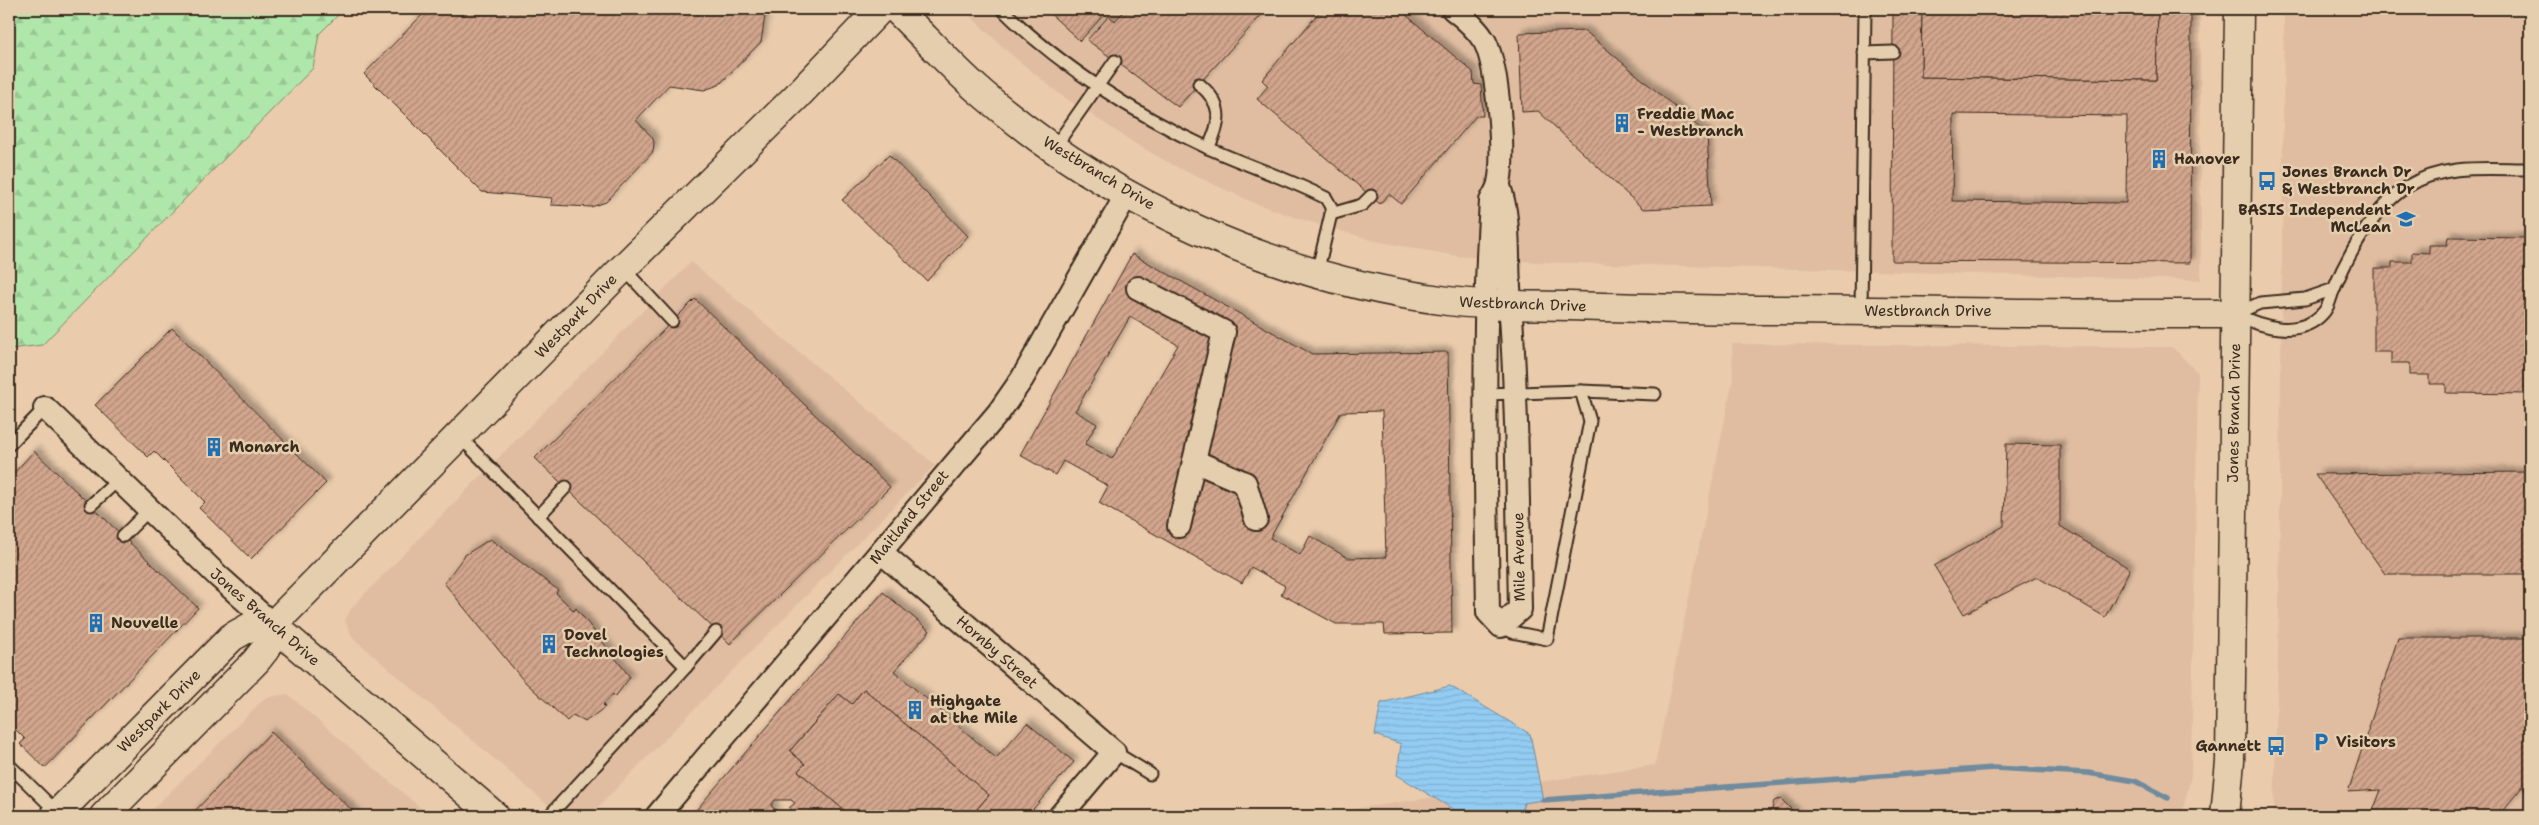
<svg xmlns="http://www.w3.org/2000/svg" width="2539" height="825" font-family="'Shantell Sans',sans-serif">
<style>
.built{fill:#e0bda0}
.forest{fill:url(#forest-firs);stroke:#758864}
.water{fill:url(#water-rules);stroke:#708b9d}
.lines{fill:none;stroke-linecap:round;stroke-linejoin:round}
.stream{stroke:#708b9d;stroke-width:5.5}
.building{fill:url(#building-hatch);stroke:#3b2a1e;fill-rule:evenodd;filter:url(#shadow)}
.lane-casing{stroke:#3b2a1e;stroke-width:15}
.street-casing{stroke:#3b2a1e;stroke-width:26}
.secondary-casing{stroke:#3b2a1e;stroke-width:31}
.lane{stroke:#e4cead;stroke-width:11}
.street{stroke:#e4cead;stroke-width:22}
.secondary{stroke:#e4cead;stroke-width:28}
.labels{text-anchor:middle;stroke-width:5;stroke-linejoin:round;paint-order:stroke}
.poi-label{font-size:15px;font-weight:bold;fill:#3b2a1e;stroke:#e4cead;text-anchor:start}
.street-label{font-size:15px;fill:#3b2a1e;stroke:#e4cead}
</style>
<defs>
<pattern id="forest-firs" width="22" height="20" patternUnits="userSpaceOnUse" patternTransform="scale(1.25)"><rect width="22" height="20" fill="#afe7ab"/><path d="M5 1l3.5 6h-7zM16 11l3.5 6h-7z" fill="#97c693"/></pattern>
<pattern id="water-rules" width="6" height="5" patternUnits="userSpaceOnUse" patternTransform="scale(1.25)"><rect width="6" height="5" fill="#93ccf2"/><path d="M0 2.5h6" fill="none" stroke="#80afcf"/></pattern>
<pattern id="building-hatch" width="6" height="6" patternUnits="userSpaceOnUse" patternTransform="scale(1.25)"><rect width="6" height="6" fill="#d2a58d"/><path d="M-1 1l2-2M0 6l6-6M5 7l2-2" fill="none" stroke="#ac8773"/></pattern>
<filter id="shadow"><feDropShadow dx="4.5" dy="-4.5" stdDeviation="2.5" flood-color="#0004"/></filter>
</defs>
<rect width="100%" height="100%" fill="#eacbac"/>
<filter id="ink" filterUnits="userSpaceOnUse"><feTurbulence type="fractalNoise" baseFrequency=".02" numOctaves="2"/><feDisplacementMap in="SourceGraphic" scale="10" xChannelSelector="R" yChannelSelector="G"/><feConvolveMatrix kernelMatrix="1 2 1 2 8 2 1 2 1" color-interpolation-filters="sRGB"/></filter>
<g filter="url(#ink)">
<g class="built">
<polygon points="965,9 2200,9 2201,280 1537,262 1457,256 1375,241 1294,217 1254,203 1177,167 1139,146 1061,95 1014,57 970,16"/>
<polygon points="2284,9 2530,9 2530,816 2274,816 2279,618"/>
<polygon points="691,262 935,465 589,816 561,816 353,638 345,621 352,607"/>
<polygon points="1732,344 2172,347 2198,373 2191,776 2181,816 1344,816 1354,809 1655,765 1733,379"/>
<polygon points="287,694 430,816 146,816 265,698"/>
</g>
<polygon class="forest" points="9,9 344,9 319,34 313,68 42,345 9,349"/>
<polygon class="water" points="1450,686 1530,734 1543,800 1524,803 1521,816 1464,816 1397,775 1401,744 1375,735 1381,703"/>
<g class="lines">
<polyline class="stream" points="1543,800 1994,768 2088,773 2135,781 2168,798"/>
</g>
<g class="building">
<polygon points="428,9 766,9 761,42 719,85 704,90 669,85 636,120 652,137 654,142 653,152 606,202 591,207 551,205 552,198 482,192 364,74"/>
<polygon points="1045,9 1109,9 1080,41"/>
<polygon points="1126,9 1267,9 1178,107 1087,40 1109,16 1115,21"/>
<polygon points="1322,9 1399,9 1473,72 1474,84 1481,85 1483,116 1476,116 1401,204 1389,194 1380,204 1257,99 1268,86 1262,80"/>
<path d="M1893,9h29l-1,68 235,3 2,-71h33l-1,254 -298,-2zM1953,114l174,2 -1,87 -174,-2z"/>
<polygon points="1922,9 2158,9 2156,80 1921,77"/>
<polygon points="1585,31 1707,134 1711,206 1643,209 1538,111 1522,112 1519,33"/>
<polygon points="889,155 968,236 927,281 842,200"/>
<polygon points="2448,237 2530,238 2530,394 2446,393 2446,384 2429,384 2429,375 2410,375 2410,363 2391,363 2391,352 2374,352 2374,268 2392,268 2392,262 2412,262 2412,252 2429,253 2429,245 2447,245"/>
<path d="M1132,254l180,100 136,-2 4,281 -67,1 -1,-10h-48l-55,-30 4,-8 -34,-19 -9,16 -143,-80 9,-17 -45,-25 -8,14 -35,-20zM1130,317l48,28 -66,114 -27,-15 12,-20 -22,-13zM1382,411l4,146 -38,1 -38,-22 -10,19 -30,-17 71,-126z"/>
<polygon points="695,299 890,487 730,644 535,458"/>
<polygon points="172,328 326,483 251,559 199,508 205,502 154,451 148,457 95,405"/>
<polygon points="2006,444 2060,445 2060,526 2130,569 2105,617 2037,577 1964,614 1934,566 2004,526"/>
<polygon points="34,451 198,608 45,768 20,744 25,739 9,723 9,478"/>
<polygon points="2530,472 2530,574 2385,574 2315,474"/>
<polygon points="490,539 558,590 556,593 574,611 576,608 630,677 615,697 613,694 603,705 605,707 585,722 573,715 567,721 523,680 444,583 465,555"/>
<polygon points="883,592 930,631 894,671 996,758 1027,723 1074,762 1027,816 982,816 984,814 977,809 989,795 864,689 852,704 839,694 790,751 805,764 798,771 851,816 799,816 789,808 795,803 791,800 775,800 771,806 776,810 770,816 691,816"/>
<polygon points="2398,638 2530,638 2530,799 2523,786 2498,816 2371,816 2381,790 2348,792"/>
<polygon points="864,689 989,795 977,809 984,814 982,816 851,816 798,771 805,764 790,751 839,694 852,704"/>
<polygon points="271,732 358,816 190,816"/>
<polygon points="1781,799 1798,816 1770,816 1774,801"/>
</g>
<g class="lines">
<g class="lane-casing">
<g id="lane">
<path d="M1002,9c54,54 134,106 204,138 39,18 81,31 120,51l5,9v7l31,-9 9,-9"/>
<polyline points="1864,53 1893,52"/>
<path d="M1199,84c24,20 23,37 9,64"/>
<polyline points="1054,148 1115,61"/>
<polyline points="623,268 672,321"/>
<polyline points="1317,273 1331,214"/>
<polyline points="1861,311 1865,9"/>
<path d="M2235,314c26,13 65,25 88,-1 7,-7 7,-16 11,-24 14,-35 42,-84 74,-103 37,-23 81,-17 122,-17"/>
<polyline points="2235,314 2260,303 2305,299 2334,289"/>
<polyline points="1485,394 1581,391 1655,394"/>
<polyline points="459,436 686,667 549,816"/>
<polyline points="9,445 45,408"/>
<polyline points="91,505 118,480"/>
<polyline points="538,517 566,487"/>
<polyline points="123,536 149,510"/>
<polyline points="1501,626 1512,632 1547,639 1590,421 1581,391"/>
<polyline points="686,667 716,632"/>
<polyline points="1114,752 1150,774"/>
<polyline points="9,765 58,813"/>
</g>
</g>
<g class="street-casing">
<g id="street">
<path d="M1453,9c12,9 24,20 32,33 13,26 20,113 14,141 -1,6 -5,12 -8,18 -9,136 -5,273 -3,411l13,14 19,-17c-2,-107 -3,-215 -11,-322 -2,-34 1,-69 -10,-101"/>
<polyline points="1138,288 1224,332 1179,526"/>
<polyline points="45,408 218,576 273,625"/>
<polyline points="1194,461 1245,483 1256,519"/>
<polyline points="881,552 1114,752 1060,816"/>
<polyline points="657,816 999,412 1022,379 1127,194"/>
</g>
</g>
<g class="secondary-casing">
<g id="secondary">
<path d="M896,9c27,26 53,55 81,80 130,114 300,190 471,212 40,5 81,4 121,5 69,2 139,4 208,4 153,1 305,5 458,4"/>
<polyline points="273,625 495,816"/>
<polyline points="55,816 232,637 250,627 273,625"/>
<polyline points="104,816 256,661 267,647 273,625 623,268 796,97 880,9"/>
<polyline points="2225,816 2230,761 2239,9"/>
</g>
</g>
<use href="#lane" class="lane"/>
<use href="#street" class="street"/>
<use href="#secondary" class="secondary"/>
</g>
</g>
<defs>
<g id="building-bare" transform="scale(1.5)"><path d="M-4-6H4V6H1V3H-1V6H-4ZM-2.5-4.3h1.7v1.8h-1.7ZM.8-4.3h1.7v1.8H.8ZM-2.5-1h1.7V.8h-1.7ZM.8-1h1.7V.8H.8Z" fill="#1f6fb2" stroke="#e4cead" stroke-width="2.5" paint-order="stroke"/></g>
<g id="bus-bare" transform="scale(1.5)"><path d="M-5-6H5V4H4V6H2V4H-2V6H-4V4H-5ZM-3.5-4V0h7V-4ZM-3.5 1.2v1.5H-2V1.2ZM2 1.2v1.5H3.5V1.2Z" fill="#1f6fb2" stroke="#e4cead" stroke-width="2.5" paint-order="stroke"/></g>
<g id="school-bare" transform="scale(1.5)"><path d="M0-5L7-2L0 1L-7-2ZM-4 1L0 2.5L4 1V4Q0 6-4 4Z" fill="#1f6fb2" stroke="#e4cead" stroke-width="2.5" paint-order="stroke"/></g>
<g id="parking-bare" transform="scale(1.5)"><path d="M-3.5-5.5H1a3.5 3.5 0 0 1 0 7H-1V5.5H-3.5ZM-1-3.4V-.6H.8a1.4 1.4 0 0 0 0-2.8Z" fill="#1f6fb2" stroke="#e4cead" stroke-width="2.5" paint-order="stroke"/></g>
</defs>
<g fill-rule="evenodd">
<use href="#building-bare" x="1622" y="123"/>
<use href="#building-bare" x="2159" y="159"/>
<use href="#bus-bare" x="2267" y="181"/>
<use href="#school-bare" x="2406" y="219"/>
<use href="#building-bare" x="214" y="447"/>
<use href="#building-bare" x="96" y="623"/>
<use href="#building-bare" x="549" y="644"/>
<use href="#building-bare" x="915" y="710"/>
<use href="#parking-bare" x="2321" y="742"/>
<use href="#bus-bare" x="2276" y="746"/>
</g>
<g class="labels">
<g class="poi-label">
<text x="1637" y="119">Freddie Mac<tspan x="1637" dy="17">- Westbranch</tspan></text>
<text x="2174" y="164">Hanover</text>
<text x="2282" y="177">Jones Branch Dr<tspan x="2282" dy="17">&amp; Westbranch Dr</tspan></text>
<text x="2391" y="215" text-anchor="end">BASIS Independent<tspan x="2391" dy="17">McLean</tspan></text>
<text x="229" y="452">Monarch</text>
<text x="111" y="628">Nouvelle</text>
<text x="564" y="640">Dovel<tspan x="564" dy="17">Technologies</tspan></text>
<text x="930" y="706">Highgate<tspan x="930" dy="17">at the Mile</tspan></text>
<text x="2336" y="747">Visitors</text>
<text x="2261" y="751" text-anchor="end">Gannett</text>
</g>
<g class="street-label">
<text transform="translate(1099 173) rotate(31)" y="5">Westbranch Drive</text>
<text transform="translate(1523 304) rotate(2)" y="5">Westbranch Drive</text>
<text x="1928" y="316">Westbranch Drive</text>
<text transform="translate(576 316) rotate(-46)" y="5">Westpark Drive</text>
<text transform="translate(2234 413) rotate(-89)" y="5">Jones Branch Drive</text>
<text transform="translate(909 517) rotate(-51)" y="5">Maitland Street</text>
<text transform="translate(1519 557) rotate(-91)" y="5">Mile Avenue</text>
<text transform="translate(265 617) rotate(41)" y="5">Jones Branch Drive</text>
<text transform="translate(997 652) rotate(41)" y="5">Hornby Street</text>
<text transform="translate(159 711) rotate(-45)" y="5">Westpark Drive</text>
</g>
</g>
<rect width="2539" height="825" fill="none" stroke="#e4cead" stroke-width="30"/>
<rect x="15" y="15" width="2509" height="795" fill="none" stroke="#3b2a1e" stroke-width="2" filter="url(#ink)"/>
</svg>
